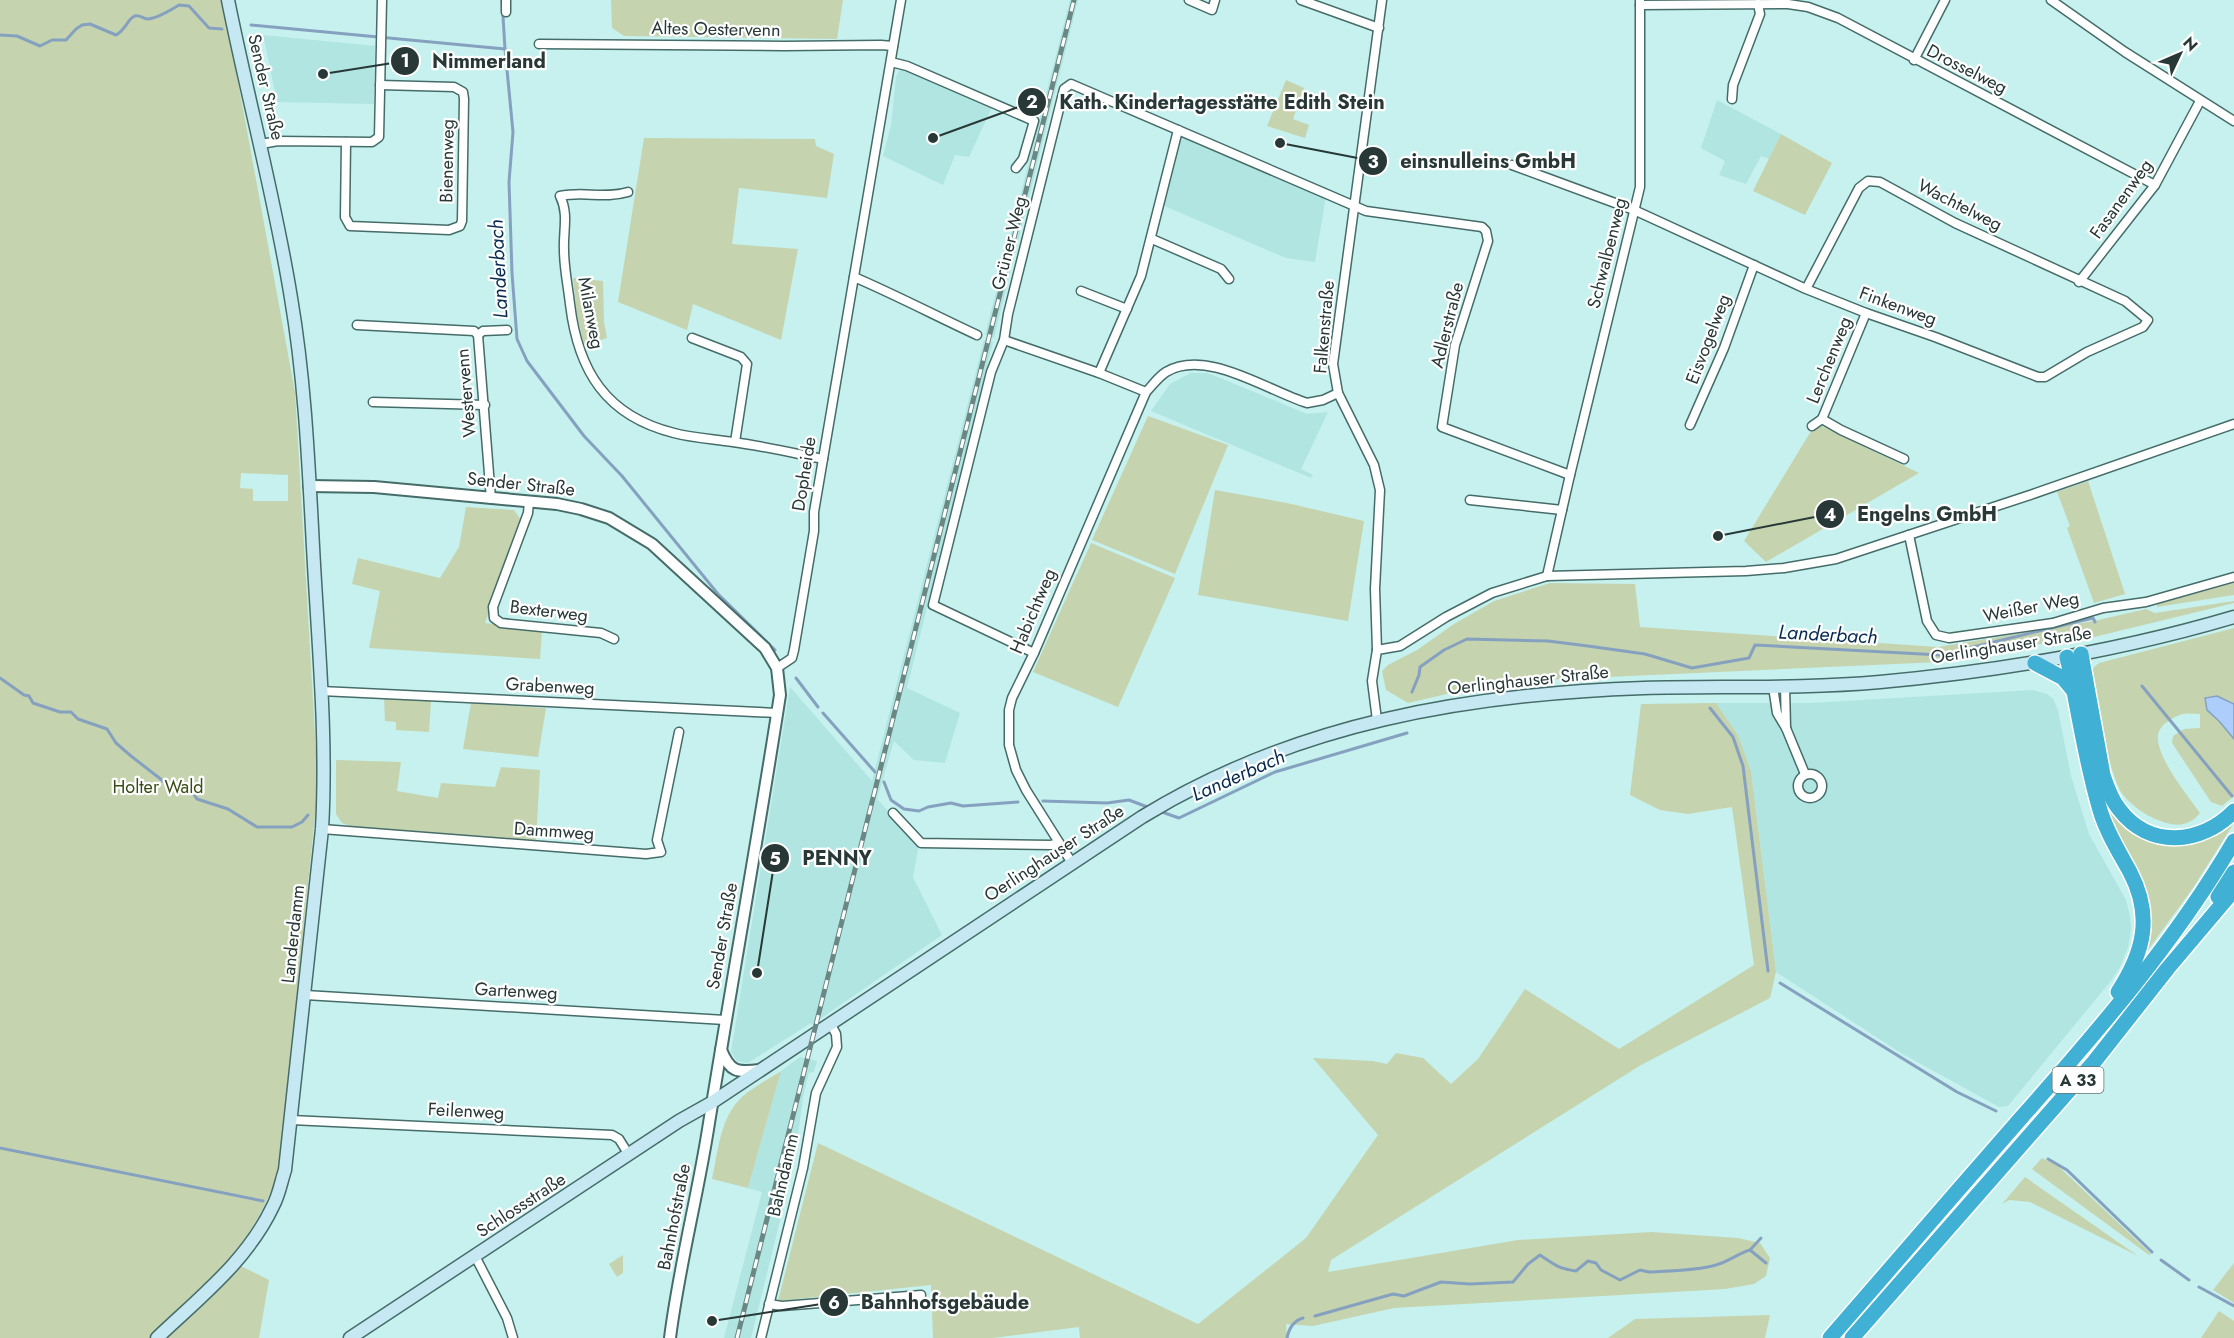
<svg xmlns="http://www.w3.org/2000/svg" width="2234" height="1338" font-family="Jost,sans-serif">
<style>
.built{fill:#b1e5e1}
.green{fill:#c5d4af;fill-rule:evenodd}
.water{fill:#adcefa;stroke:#85a1bf;stroke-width:1.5}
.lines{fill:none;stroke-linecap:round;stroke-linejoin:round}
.stream{stroke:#85a1bf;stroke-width:3}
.minor-casing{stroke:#456c69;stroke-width:11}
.tertiary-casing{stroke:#456c69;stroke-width:14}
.secondary-casing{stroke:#456c69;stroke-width:15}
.motorway-casing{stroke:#fff;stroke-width:18}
.minor{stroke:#fff;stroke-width:8}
.tertiary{stroke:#fff;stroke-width:10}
.secondary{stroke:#c6e8f2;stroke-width:12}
.motorway{stroke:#40b1d4;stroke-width:15}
.rail-casing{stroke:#6b8784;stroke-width:5}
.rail{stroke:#fff;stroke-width:3;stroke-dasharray:9;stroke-linecap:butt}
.labels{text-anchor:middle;stroke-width:4.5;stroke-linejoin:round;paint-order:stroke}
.shield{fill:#fff;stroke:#687472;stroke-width:1.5}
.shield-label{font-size:16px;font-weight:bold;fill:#273836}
.street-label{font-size:18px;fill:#273836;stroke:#fff}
.park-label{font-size:18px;fill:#3a4b16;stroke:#fff}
.water-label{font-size:20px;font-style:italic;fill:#082a51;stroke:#fff}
.leader{fill:none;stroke:#273836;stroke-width:2}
.callout-dot{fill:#273836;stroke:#fff;stroke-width:2}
.mark-label{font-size:18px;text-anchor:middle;font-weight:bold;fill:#fff}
.callout-label{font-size:20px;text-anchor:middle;font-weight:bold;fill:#273836;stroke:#fff;stroke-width:4.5;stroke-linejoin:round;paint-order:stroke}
</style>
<rect width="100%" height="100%" fill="#c6f1ee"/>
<g class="built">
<polygon points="1070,0 1078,0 994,338 985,335"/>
<polygon points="263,35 375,46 374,104 277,102"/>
<polygon points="905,69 992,107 969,157 955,155 943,185 883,156 891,125 896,77 899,71"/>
<polygon points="1717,100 1781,134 1769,159 1761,156 1746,184 1719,175 1725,161 1701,148"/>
<polygon points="1184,135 1326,196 1315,262 1286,258 1162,205 1179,138"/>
<polygon points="984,340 993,342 907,688 960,713 945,763 914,760 894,741 877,799 919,845 913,877 942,935 811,1025 811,1023 748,1063 737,1061 731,1052 790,687 872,781"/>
<polygon points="1191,373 1207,373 1223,379 1307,414 1328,412 1301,469 1313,475 1311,478 1151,411 1170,384"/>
<polygon points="2033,690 2047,694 2053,699 2058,710 2071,776 2089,834 2126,900 2130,916 2131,929 2128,948 2119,969 2110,982 2008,1106 1999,1107 1901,1053 1776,972 1751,771 1738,735 1716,703 1810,703"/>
<polygon points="800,1057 817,1061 814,1072 809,1073 803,1097 795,1160 751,1338 724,1338 762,1192 748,1188 781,1071"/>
</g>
<g class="green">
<path d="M0,0h223l72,392 23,394 -39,384c-12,36 -27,60 -50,90l40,20 -10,58h-259zM241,473l47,2v26h-35v-12l-13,-1z"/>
<polygon points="611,0 843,0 837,39 624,36 612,28"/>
<polygon points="1286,80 1304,88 1293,119 1309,125 1305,138 1267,126"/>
<polygon points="1781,134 1832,163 1805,215 1753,191"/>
<polygon points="644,138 815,139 816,146 834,154 827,198 739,188 732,244 798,249 781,340 693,304 687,330 618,302"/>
<polygon points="573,278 603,281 604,322 607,338 584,345 577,315"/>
<polygon points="1148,416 1228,445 1175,574 1092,540"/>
<polygon points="1822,426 1919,473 1766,562 1744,541 1813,428"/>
<polygon points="2088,481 2125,594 2094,603 2067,528 2070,526 2057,492"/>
<polygon points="1215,490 1287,503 1364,521 1348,621 1198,595"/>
<polygon points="466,507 514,510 521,520 485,623 542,630 540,659 369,648 380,591 352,584 358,558 440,578 459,547"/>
<polygon points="1091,543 1175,578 1118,707 1033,672"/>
<polygon points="2234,581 2234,595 2157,607 2157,604"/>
<polygon points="1550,583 1635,584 1640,627 1938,647 2094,621 2146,609 2155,613 2234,601 2234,603 2094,637 2033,645 1940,662 1498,682 1408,703 1386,690 1382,671 1388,665 1417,650 1454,624 1494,601"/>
<path d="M2234,628v76l-17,-8 -10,14 12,11 15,18v57l-12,10 -11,-4 -39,-59 1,-7 11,-7 16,-1v-14c-13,-1 -21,-1 -31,7 -6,3 -10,8 -11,14 -3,21 30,61 42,78 -9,11 -20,14 -33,10 -17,-4 -36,-17 -46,-31 -10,-15 -31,-103 -30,-122l8,-7z"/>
<polygon points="384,698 431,701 429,732 396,730 396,722 385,721"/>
<polygon points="471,703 546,708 538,757 463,749"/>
<polygon points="1716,703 1738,735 1751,771 1776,972 1770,998 1641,1065 1331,1260 1328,1272 1518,1240 1651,1232 1738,1238 1760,1243 1770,1258 1766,1276 1754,1284 1725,1289 1394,1308 1313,1326 1286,1324 1287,1338 1080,1338 1079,1327 993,1338 933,1338 931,1285 778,1301 818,1143 1198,1324 1306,1238 1378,1135 1313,1058 1373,1061 1387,1064 1396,1053 1423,1058 1451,1084 1478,1059 1525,989 1619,1049 1754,965 1732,807 1688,814 1660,810 1630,795 1641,704"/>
<polygon points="336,760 401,762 397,791 438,798 441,783 495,787 501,767 540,770 536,841 353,827 342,823 336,814"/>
<polygon points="2101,782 2155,839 2234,818 2234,823 2193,888 2145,954 2149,926 2105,811"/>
<path d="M781,1071l-33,117 -36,-9c6,-27 8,-62 30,-82 11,-10 27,-18 39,-26z"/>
<polygon points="2042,1158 2058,1166 2151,1254 2149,1255 2032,1169"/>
<polygon points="2025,1177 2138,1256 2030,1202 2009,1200 2002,1204"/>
<polygon points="623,1255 623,1273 617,1277 609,1264"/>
<polygon points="2234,1263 2234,1303 2213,1290"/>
<polygon points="2219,1311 2234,1321 2234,1338 2201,1338"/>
<polygon points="1770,1315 1765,1338 1608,1338 1635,1319"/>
</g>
<polygon class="water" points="2217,696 2234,704 2234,739 2219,721 2207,710 2205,698"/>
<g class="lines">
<g class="stream">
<polyline points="502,0 505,49"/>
<polyline points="251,25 505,49 513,132 509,182 512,273 517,339 527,361 584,436 622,476 718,594 775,650"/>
<path d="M0,35l17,1 23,10 12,-6h14l10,-11 6,-4 8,-1 26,11c9,-5 11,-14 17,-18 6,-4 9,2 15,2 10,-1 23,-9 31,-14l10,1 20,22 13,1"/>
<polyline points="0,678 24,695 29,696 33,703 60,712 71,712 78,719 107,729 116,743 131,756 167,784 193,793 197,799 228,809 257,827 292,827 302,822 308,815"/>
<polyline points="796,678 818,707"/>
<polyline points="2142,686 2232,796"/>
<polyline points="1412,692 1419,675 1420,667 1444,650 1467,639 1548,641 1588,646 1645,654 1692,668 1749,658 1755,645 1940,655 2093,618 2095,622"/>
<polyline points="1710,708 1733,737 1743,766 1768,971"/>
<polyline points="823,713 875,772"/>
<polyline points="884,782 891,800 904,809 919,811 928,807 951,803 963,806 1018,802"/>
<polyline points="1043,801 1107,803 1129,800 1150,808"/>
<polyline points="1159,811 1179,818 1275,772 1407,733"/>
<polyline points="1780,983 1957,1092 1996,1111"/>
<polyline points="0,1148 263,1201"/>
<polyline points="2048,1159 2067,1170 2152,1252"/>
<polyline points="1750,1250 1761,1238"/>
<polyline points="2161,1260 2189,1280"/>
<polyline points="2199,1287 2234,1306"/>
<path d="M1315,1316l78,-22 11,2 37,-14 29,2 43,-2 15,-18 12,-9c15,10 17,13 36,16l12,-10 8,2 5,7 19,10 20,-10 9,2c20,-1 47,-1 67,-7 12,-3 25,-13 34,-15l16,13"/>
<path d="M1287,1338c2,-10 6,-17 16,-20"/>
</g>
<g class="minor-casing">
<g id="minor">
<polyline points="506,0 506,12"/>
<polyline points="1189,0 1212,10 1215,0"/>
<polyline points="1301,0 1379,28"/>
<polyline points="2051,0 2125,52 2234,121"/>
<polyline points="1640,5 1788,4 1808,7 1838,18 2155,185"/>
<polyline points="539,44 784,46 881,45 893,46"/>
<polyline points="1914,60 1945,0"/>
<polyline points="891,62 907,66 1034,121 1023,159 1016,168"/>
<polyline points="1732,99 1733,85 1760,14 1758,4"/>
<polyline points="346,142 345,217 350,226 449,230 460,226 462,221 464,99 463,92 454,87 380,85"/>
<polyline points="261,144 278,141 372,142 379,137 382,0"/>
<polyline points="1512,165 1634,210 1806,289 1866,313 1935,337 2038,377 2045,377 2087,352 2143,327 2148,320 2125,301 1955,223 1880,182 1868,181 1859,188 1806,289"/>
<path d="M628,192c-24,7 -44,-1 -68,4 9,18 3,35 4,54 0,18 4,36 6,54 8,67 36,112 104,129 19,5 39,6 59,9 30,4 60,11 90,17"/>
<polyline points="1152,239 1221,269 1229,279"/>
<path d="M854,277c42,18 82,39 123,58"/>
<polyline points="2079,282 2155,185 2200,101"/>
<polyline points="1081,291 1127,309"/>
<polyline points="1866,313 1822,419 1841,430 1904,459"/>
<polyline points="357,325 474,331 478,335 491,499"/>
<polyline points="478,335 483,331 507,330"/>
<polyline points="692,338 741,357 747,364 735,442"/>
<polyline points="1004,340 1099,373 1146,392"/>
<polyline points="1099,373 1141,276 1178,130"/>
<polyline points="373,402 485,405"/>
<polyline points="1690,425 1724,348 1754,265"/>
<polyline points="1812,426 1822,419"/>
<polyline points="1470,500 1562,510"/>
<polyline points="529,502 528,513 493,607 494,618 501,623 601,633 614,639"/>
<polyline points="1909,535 1927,621 1936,635 1949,638 2053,623 2103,608 2146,602 2234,577"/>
<polyline points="1547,576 1570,475 1640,187 1640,0"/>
<polyline points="1377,650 1400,646 1446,617 1492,593 1547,576 1746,571 1784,568 1836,559 2033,494 2234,424"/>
<polyline points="1034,653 933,605 991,372 1004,340 1008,314 1064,89 1071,84 1329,195 1366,211 1482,227 1486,231 1488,241 1455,345 1442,427 1570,475"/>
<polyline points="777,668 792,658 794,650 814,531 814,512 901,0"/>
<polyline points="1785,686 1786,728"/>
<polyline points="1773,687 1777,713 1786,728 1805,774"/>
<polyline points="321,691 777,713"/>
<polyline points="1377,720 1372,681 1377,650 1375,589 1380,490 1374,465 1338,393 1333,364 1382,0"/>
<circle cx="1810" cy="786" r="12"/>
<polyline points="893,813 921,843 1051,845 1059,843"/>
<polyline points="322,829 646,854 661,852 657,840 679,732"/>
<path d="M1072,863l-46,-73 -10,-20 -7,-25v-35l3,-12 22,-45 112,-261c6,-6 12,-15 20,-20 40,-24 100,18 141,31l16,-3 15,-7"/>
<polyline points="305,995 725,1020"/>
<polyline points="291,1120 612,1135 619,1139 629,1155"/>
<polyline points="475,1256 507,1318 513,1338"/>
<polyline points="769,1304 782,1306 921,1295"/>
<polyline points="761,1338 803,1168 816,1093 837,1047 836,1034 830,1023"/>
</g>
</g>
<g class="tertiary-casing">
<g id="tertiary">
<path d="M309,486l65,1 183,17 24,5 28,9 43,26 113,104 12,20 3,27c-22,143 -48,285 -71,428 -11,72 -30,143 -39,215"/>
<path d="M721,1050c9,22 16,23 39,20"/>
</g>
</g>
<g class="secondary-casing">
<g id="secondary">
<path d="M157,1338c43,-41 90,-77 116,-132 6,-11 8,-24 12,-36l37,-341c5,-88 -3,-176 -8,-264 -5,-89 -8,-179 -23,-267 -16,-100 -43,-198 -63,-298"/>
<path d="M350,1338l329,-217 32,-18 431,-286c153,-94 325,-123 502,-129 78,-2 157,1 236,-6 120,-11 239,-31 354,-65"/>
</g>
</g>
<g class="motorway-casing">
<g id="motorway">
<path d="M2081,654l22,121c4,12 8,24 16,34 30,40 82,36 115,2"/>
<path d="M2067,657c11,50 18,103 33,153 6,21 19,42 30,62 23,44 14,80 -12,120"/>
<polyline points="2035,663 2063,678 2073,690"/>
<polyline points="2218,897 2234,872"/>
<path d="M1830,1338c63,-73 127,-147 191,-220 77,-87 154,-176 213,-277"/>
<polyline points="1852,1338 2094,1062 2168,968 2234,890"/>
</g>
</g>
<use href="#minor" class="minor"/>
<use href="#tertiary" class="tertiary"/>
<use href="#secondary" class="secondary"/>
<use href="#motorway" class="motorway"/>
<g class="rail-casing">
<polyline id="rail" points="737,1338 1074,0"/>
</g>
<use href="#rail" class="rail"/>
</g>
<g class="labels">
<rect class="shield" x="2052.5" y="1067" width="51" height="26" rx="4.5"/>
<g class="shield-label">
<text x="2078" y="1086">A 33</text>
</g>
<g class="street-label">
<text transform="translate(716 29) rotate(1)" y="6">Altes Oestervenn</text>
<text transform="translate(1967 69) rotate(27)" y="6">Drosselweg</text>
<text transform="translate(266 87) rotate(77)" y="6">Sender Straße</text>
<text transform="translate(447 161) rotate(-89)" y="6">Bienenweg</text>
<text transform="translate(2121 199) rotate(-54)" y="6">Fasanenweg</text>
<text transform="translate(1960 205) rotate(27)" y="6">Wachtelweg</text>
<text transform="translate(1009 243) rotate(-76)" y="6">Grüner Weg</text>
<text transform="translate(1607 253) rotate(-76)" y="6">Schwalbenweg</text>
<text transform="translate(1898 306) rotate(20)" y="6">Finkenweg</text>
<text transform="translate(591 313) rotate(79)" y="6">Milanweg</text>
<text transform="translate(1447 325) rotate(-76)" y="6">Adlerstraße</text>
<text transform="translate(1324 327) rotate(-85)" y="6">Falkenstraße</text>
<text transform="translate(1708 339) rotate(-69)" y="6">Eisvogelweg</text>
<text transform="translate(1829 360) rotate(-68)" y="6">Lerchenweg</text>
<text transform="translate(466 393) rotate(-95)" y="6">Westervenn</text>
<text transform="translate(804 474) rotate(-81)" y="6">Dopheide</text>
<text transform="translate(521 484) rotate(6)" y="6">Sender Straße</text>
<text transform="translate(2031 607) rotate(-11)" y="6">Weißer Weg</text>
<text transform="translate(549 611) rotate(7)" y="6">Bexterweg</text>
<text transform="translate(1033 611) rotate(-67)" y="6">Habichtweg</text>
<text transform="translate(2011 645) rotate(-9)" y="6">Oerlinghauser Straße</text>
<text transform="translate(1528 680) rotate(-6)" y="6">Oerlinghauser Straße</text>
<text transform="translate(550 686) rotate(3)" y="6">Grabenweg</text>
<text transform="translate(554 831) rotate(4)" y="6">Dammweg</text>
<text transform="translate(1054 853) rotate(-33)" y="6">Oerlinghauser Straße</text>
<text transform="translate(293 934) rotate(-84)" y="6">Landerdamm</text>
<text transform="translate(722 936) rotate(-80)" y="6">Sender Straße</text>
<text transform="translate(516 991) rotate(3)" y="6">Gartenweg</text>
<text transform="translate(466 1111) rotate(3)" y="6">Feilenweg</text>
<text transform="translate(783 1175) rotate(-77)" y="6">Bahndamm</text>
<text transform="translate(521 1205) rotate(-33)" y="6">Schlossstraße</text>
<text transform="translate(674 1217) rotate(-79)" y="6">Bahnhofstraße</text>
</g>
<g class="park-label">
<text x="158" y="793">Holter Wald</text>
</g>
<g class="water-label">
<text transform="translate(498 269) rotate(-93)" y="7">Landerbach</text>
<text transform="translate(1828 634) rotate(3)" y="7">Landerbach</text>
<text transform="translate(1238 775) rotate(-24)" y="7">Landerbach</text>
</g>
</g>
<path class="leader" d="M323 74L405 61M933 138L1032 102M1280 143L1373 161M1718 536L1830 514M757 973L775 858M712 1321L834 1302"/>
<g class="callout-dot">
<circle cx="323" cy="74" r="6"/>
<circle cx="933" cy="138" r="6"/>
<circle cx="1280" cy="143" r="6"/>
<circle cx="1718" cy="536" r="6"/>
<circle cx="757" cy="973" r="6"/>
<circle cx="712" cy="1321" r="6"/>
<circle cx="405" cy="61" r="15"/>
<circle cx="1032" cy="102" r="15"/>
<circle cx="1373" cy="161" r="15"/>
<circle cx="1830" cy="514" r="15"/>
<circle cx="775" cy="858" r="15"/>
<circle cx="834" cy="1302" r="15"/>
</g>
<g class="mark-label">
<text x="405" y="67">1</text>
<text x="1032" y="108">2</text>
<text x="1373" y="168">3</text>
<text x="1830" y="521">4</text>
<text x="775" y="865">5</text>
<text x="834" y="1309">6</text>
</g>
<g class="callout-label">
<text x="489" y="68">Nimmerland</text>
<text x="1222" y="109">Kath. Kindertagesstätte Edith Stein</text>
<text x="1488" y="168">einsnulleins GmbH</text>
<text x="1927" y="521">Engelns GmbH</text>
<text x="837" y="865">PENNY</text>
<text x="945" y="1309">Bahnhofsgebäude</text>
</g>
<g transform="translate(2180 54) rotate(46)" stroke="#ffffff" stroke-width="4.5" paint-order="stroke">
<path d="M0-4.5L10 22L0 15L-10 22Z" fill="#273836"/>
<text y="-9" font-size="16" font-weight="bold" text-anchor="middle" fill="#273836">N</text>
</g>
</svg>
